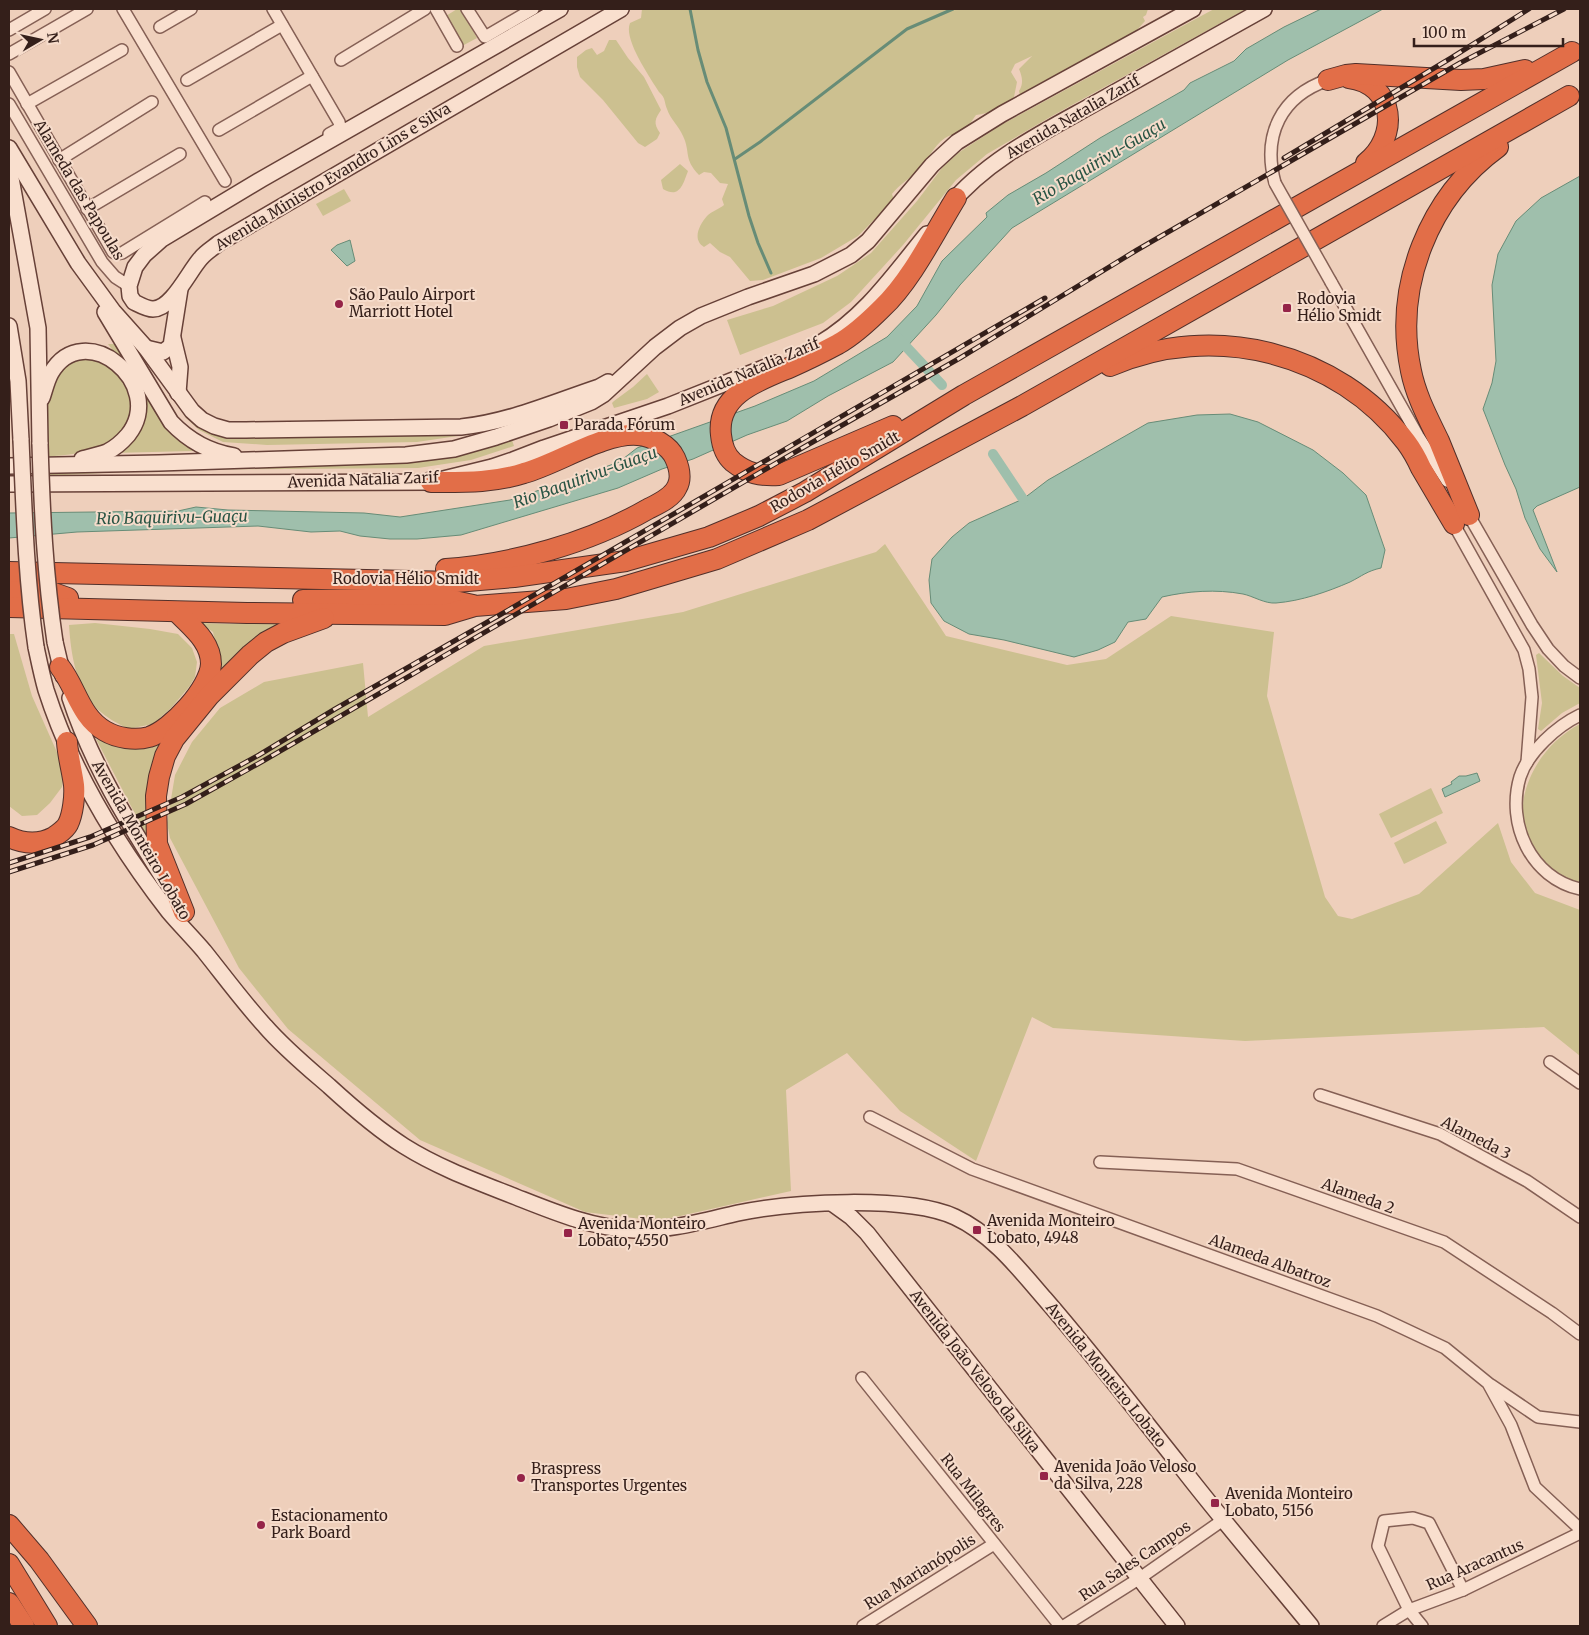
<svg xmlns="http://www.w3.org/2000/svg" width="1589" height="1635" font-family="Merriweather,serif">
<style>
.green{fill:#ccc090}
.water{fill:#9fbfac;stroke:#678c77}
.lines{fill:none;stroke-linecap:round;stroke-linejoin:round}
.stream{stroke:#678c77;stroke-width:3}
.canal{stroke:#9fbfac;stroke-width:10}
.street-casing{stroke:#856055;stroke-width:14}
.secondary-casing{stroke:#674138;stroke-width:18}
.highway-casing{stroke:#52302a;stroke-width:22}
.street{stroke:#f9dfce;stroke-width:11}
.secondary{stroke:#f9dfce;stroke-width:15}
.highway{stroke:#e26e48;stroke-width:20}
.rail-casing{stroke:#341f1a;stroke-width:5}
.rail{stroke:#f6dccb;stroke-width:3;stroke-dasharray:9;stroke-linecap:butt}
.street-bridge-casing{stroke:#856055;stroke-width:14;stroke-linecap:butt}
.secondary-bridge-casing{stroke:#674138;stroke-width:18;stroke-linecap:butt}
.street-bridge{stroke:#f9dfce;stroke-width:11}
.secondary-bridge{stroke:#f9dfce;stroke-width:15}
.poi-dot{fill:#952448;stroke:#f6dccb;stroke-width:2}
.labels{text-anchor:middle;stroke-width:4;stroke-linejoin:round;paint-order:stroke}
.street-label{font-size:15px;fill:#341f1a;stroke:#f6dccb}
.poi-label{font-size:15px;fill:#341f1a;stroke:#f6dccb;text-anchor:start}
.water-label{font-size:16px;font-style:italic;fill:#295444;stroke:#f6dccb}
</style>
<rect width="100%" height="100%" fill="#eecfbb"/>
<g class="green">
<polygon points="457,9 461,9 477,38 462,46 446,16"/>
<path d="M642,9l17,1 489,-1 -2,6 -3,2 2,4 -8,9 -104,57 -13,9 -1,-5c5,-8 3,-15 0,-22l13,-13 -17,8 -4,8 6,10 -3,15c-9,9 -25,17 -38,18 -5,7 -8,13 -16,17 -5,2 -10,3 -15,6 -13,9 -16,22 -27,33 -9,8 -18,13 -26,23l2,6 -3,5 -4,2 -29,29 -37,22 -58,22 -13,1 -20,-24 -10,-5 -10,-9 -6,4c-12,-7 -5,-22 3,-31 5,-5 12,-7 17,-11l-2,-6 6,-15 -8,-1 -9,-10 -7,-1 -5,3c-16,-17 -8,-22 -16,-39 -4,-10 -13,-17 -16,-27 -3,-7 -1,-11 -8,-17 -9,-15 -36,-53 -29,-69l11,-5z"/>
<polygon points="1214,9 1246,9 1052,116 987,154 956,180 903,245 851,302 823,323 740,355 727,320 773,306 837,276 852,266 871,253 917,201 942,168 958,153 1001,125"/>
<path d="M609,40h7l12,18 16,19 17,33c-6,9 -8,13 -1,23l-3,6 -12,8 -7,-4 -35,-43 -23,-23 -3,-10v-10l9,-7 6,-2 5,7 7,-4z"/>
<path d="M680,164l8,7c-5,13 -8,28 -25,18l-2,-9z"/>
<polygon points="344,189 351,201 323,216 316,204"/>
<polygon points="131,336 202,423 516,421 471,434 417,442 267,445 223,442 199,430 186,418"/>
<polygon points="108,344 116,344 144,394 168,426 195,450 192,451 113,453 141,418 116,355"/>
<path d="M95,358c5,3 13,4 17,8 17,13 24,40 16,59 -2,6 -13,16 -18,20 -14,8 -48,10 -64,12 -1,-29 -3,-80 26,-96 5,-3 17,-2 23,-3z"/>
<polygon points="647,374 659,392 647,399 614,408 612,403 614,401 633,387"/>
<path d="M512,440l2,6 -43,14 -53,8 -257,2 -116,6v-6l369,-8c34,-3 65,-11 98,-22z"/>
<polygon points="885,544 946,636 1067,665 1106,659 1171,616 1274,632 1267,696 1325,897 1338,916 1352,919 1419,894 1498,823 1511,862 1535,893 1580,910 1580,1056 1544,1027 1245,1041 1053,1028 1032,1017 976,1161 900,1111 847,1053 786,1090 791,1191 658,1221 585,1212 420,1140 288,1029 239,968 170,838 167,823 175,775 192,742 220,708 264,682 363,663 368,717 484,646 683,612 876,552"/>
<path d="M290,622l-122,125 -10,111 -62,-119c26,11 41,3 68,-2l53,-87 -4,-18 -13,-9 30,1z"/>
<path d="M95,623l55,6 28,5 14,14 5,14 -2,15 -6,10 -18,21 -18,16 -25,5c-9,-5 -19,-10 -26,-16 -26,-21 -31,-58 -33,-88z"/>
<polygon points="9,634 14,634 32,696 64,768 62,787 50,803 37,815 22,816 9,806"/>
<polygon points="1539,653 1563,676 1580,688 1580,703 1562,713 1541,731 1538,729 1542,703 1536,655"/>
<path d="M1580,724v160c-10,-2 -19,-8 -27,-14 -57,-41 -26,-119 27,-146z"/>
<polygon points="1431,788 1443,813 1391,838 1379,814"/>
<polygon points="1436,821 1447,843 1404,864 1394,843"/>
</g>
<g class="water">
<polygon points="1321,9 1383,9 1288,60 1012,228 960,285 936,315 893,362 828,396 787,421 747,435 693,459 662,469 618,488 461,535 417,539 390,539 360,536 340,531 311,532 258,526 77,532 9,538 9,513 178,511 196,507 228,510 364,513 400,517 510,500 569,480 619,462 637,448 755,406 814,381 887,337 917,306 942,261 987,217 986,213 1008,195 1046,173 1100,138 1184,90 1190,83 1234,61 1246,49 1284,27"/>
<polygon points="1580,176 1580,487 1537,506 1533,510 1557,572 1540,549 1525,518 1516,489 1505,465 1483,409 1492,383 1496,361 1492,285 1498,254 1516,221 1541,198"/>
<polygon points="350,240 355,261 347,266 331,250 337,245"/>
<path d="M1230,414l28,8 55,28 30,23 23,22 19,55 -4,18c-14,3 -19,8 -31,14 -23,10 -49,19 -74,21 -11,1 -23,-7 -33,-9 -27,-5 -55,-3 -81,3l-16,22 -18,3 -13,20 -17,8 -24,7 -70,-17 -35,-6 -25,-13 -13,-18 -2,-23 3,-21 20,-22 17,-14 54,-24 25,-19 100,-57 49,-8z"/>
<polygon points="1477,773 1480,781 1445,797 1442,789 1452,784 1451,782 1459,776 1466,776"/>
</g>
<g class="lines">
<g class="stream">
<polyline points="690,9 698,50 707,82 726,128 749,216 758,243 771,273"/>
<polyline points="735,159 760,142 907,29 953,9"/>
</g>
<g class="canal">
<polyline points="898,338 942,385"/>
<polyline points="993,454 1023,499"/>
</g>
<g class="street-casing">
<g id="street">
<polyline points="123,9 225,181"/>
<polyline points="273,9 339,122 340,126 338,129 329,134"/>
<polyline points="436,9 457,46"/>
<polyline points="467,9 485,37 533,9"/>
<polyline points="160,27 191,9"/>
<polyline points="9,30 45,9"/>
<polyline points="9,54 87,9"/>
<polyline points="341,60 425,9"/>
<polyline points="9,72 113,252 117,254 122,253 205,202"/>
<polyline points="187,80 282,25"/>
<polyline points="9,104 102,262 115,277 129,286"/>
<polyline points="27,104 122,50"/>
<polyline points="219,130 312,76"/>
<polyline points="59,160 152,102"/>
<path d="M1275,183c-13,-48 6,-87 53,-103"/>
<polyline points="87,209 180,154"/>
<polyline points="1331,282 1418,436 1447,481"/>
<polyline points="1467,512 1532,625 1548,649 1564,666 1580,678"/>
<polyline points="1452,521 1524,650 1529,669 1532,697 1527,762"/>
<path d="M1580,715c-23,11 -52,37 -60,62 -14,47 11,101 60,112"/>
<polyline points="1550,1062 1580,1083"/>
<polyline points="1320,1095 1440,1134 1527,1181 1580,1217"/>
<polyline points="870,1117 972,1169 1377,1316 1445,1348 1488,1383 1511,1425 1535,1487 1580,1529"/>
<polyline points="1100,1162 1237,1169 1444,1242 1552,1313 1580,1334"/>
<polyline points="862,1378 1060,1626"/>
<polyline points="1491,1385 1538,1417 1580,1422"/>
<polyline points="863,1626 994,1544"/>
<polyline points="1064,1626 1140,1578 1223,1520"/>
<polyline points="1383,1626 1409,1610 1463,1590 1580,1533"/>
<polyline points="1422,1626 1409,1610 1378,1546 1384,1521 1413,1518 1429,1523 1463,1590"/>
</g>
</g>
<g class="secondary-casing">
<g id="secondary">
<path d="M560,9l-298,170 -100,60 -18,16 -9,12 -6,19 1,10 4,6c6,3 13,7 19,7 19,0 36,-38 48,-51 5,-6 12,-10 18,-15l402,-234"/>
<path d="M9,148l69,115 35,48 33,37 46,63 10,9 12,6 14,4h18l215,-3c48,-5 93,-25 138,-40l9,-5"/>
<polyline points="9,167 38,328 40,444"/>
<path d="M949,206c39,-48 99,-76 152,-106 54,-30 109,-61 163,-91"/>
<path d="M105,312l66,110c17,18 38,30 63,34"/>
<polyline points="9,326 18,381 21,440"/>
<polyline points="173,338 180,367 178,393"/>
<path d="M819,344c46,-27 75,-70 108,-110"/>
<polyline points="146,348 163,352 171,346 180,289"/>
<path d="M42,398c3,-9 5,-18 9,-25 33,-57 117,11 77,62 -6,7 -13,13 -21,17 -8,3 -17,5 -25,7"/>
<polyline points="9,466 159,463 406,455 454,449 496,437 549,419 591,402 604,394 655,347 680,328 701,316 748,297 814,274 851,255 868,241 932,165 957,142 1002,114 1193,9"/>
<polyline points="9,484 431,482 492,467 513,460 544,448 668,406 776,363"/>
<polyline points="55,642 63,676"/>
<path d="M36,647c3,14 6,29 10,43 26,81 71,155 123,222 11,13 24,26 35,39 20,25 39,51 61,75 19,22 42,41 64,60 24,22 48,43 75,60 35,22 74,36 112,51 38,15 76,31 118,33 35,1 69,-9 104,-17 53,-11 168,-18 217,4 37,17 64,52 90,82 46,53 89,109 133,164 43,56 89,109 133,163"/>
<path d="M70,698c22,67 58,124 95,183"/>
<polyline points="833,1204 851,1217 867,1233 1177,1626"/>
</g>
</g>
<g class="highway-casing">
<g id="highway">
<path d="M1349,78c47,6 50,59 17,85"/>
<polyline points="1328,80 1346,75 1356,74 1461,80 1484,79 1525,70"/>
<path d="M1110,366c103,-45 228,-14 296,76 6,8 11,17 15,26 11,19 22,37 33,56"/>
<path d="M893,426l-114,49c-19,1 -31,-1 -46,-13 -8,-7 -11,-17 -12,-27 -5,-41 39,-55 70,-68 16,-7 32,-15 47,-23 16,-9 31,-23 44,-36 29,-27 53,-76 74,-110"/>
<path d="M431,482c32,0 62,1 93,-9 33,-9 81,-41 114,-38 14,1 31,10 37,23 4,9 7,20 2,29 -5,11 -19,17 -29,22 -59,34 -135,55 -202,60"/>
<path d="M1469,515c-10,-25 -20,-49 -30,-74 -11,-23 -23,-45 -28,-70 -18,-85 18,-174 87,-224"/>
<polyline points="9,572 456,582 514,577 626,561 709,537 759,516 805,492 964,395 1572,52"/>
<polyline points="9,591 51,592 68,598"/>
<polyline points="303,600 445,599 473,605"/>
<polyline points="9,607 247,613 445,615 475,606 566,599 616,589 717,559 808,520 1022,406 1569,96"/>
<path d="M60,667c16,20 20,50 45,64 12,7 30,10 44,6 22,-7 61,-49 62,-73 0,-23 -20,-37 -34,-52"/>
<path d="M9,837c15,7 30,8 45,0 5,-4 11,-7 14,-13 5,-10 7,-29 6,-39 -2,-15 -6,-28 -7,-43"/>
<polyline points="184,912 157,844 156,796 159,777 165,756 174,739 209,696 250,655 266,642 283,633 324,618"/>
<polyline points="9,1525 39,1560 87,1626"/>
<polyline points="9,1564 47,1626"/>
<polyline points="9,1603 24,1626"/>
</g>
</g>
<use href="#street" class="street"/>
<use href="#secondary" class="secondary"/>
<use href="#highway" class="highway"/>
<g class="rail-casing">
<g id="rail">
<polyline points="1284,158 1451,58 1529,9"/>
<polyline points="9,863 90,837 182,797 259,755 335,709 498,616 1045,298"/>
<polyline points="9,872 93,845 186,804 263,761 804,447 960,358 1137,250 1460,63 1564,9"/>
</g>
</g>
<use href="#rail" class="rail"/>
<g class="street-bridge-casing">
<polyline id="street-bridge" points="1275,183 1331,282"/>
</g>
<g class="secondary-bridge-casing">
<g id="secondary-bridge">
<path d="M21,440c3,70 5,138 15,207"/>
<path d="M40,444c2,67 5,131 15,198"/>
</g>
</g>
<use href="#street-bridge" class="street-bridge"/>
<use href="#secondary-bridge" class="secondary-bridge"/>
</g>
<g class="poi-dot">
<circle cx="339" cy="304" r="5"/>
<rect x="1282" y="303" width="10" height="10" rx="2.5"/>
<rect x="559" y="420" width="10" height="10" rx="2.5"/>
<rect x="972" y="1225" width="10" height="10" rx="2.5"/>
<rect x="563" y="1228" width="10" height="10" rx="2.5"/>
<rect x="1039" y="1471" width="10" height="10" rx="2.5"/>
<circle cx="521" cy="1478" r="5"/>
<rect x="1210" y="1498" width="10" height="10" rx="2.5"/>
<circle cx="261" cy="1525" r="5"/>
</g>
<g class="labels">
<g class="street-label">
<text transform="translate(1073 117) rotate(-30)" y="5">Avenida Natalia Zarif</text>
<text transform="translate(333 177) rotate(-31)" y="5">Avenida Ministro Evandro Lins e Silva</text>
<text transform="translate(79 190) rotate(59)" y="5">Alameda das Papoulas</text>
<text transform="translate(749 372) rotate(-23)" y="5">Avenida Natalia Zarif</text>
<text transform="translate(835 472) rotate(-30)" y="5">Rodovia Hélio Smidt</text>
<text transform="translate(363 480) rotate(-2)" y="5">Avenida Natalia Zarif</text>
<text x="406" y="584">Rodovia Hélio Smidt</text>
<text transform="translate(141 840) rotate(60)" y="5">Avenida Monteiro Lobato</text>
<text transform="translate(1476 1138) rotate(27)" y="5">Alameda 3</text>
<text transform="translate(1358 1196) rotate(20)" y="5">Alameda 2</text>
<text transform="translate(1270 1261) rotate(20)" y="5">Alameda Albatroz</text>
<text transform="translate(975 1371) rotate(52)" y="5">Avenida João Veloso da Silva</text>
<text transform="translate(1106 1375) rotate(51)" y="5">Avenida Monteiro Lobato</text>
<text transform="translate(973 1493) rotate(52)" y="5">Rua Milagres</text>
<text transform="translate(1135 1561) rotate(-34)" y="5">Rua Sales Campos</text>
<text transform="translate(1475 1565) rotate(-24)" y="5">Rua Aracantus</text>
<text transform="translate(920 1572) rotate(-32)" y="5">Rua Marianópolis</text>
</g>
<g class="poi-label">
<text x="349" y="300">São Paulo Airport<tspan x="349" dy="17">Marriott Hotel</tspan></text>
<text x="1297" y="304">Rodovia<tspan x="1297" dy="17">Hélio Smidt</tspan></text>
<text x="574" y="430">Parada Fórum</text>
<text x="987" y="1226">Avenida Monteiro<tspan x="987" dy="17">Lobato, 4948</tspan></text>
<text x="578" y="1229">Avenida Monteiro<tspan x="578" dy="17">Lobato, 4550</tspan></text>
<text x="1054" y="1472">Avenida João Veloso<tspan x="1054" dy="17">da Silva, 228</tspan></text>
<text x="531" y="1474">Braspress<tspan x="531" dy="17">Transportes Urgentes</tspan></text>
<text x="1225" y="1499">Avenida Monteiro<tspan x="1225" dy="17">Lobato, 5156</tspan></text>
<text x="271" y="1521">Estacionamento<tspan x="271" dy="17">Park Board</tspan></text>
</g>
<g class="water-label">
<text transform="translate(1099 161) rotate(-31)" y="6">Rio Baquirivu-Guaçu</text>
<text transform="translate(585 477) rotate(-20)" y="6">Rio Baquirivu-Guaçu</text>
<text transform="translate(172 517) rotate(-1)" y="6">Rio Baquirivu-Guaçu</text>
</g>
</g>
<rect width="1589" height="1635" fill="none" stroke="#341f1a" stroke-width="20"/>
<g transform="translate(40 40) rotate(81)" stroke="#f6dccb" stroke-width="4" paint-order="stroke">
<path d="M0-4L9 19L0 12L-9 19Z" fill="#341f1a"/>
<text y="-8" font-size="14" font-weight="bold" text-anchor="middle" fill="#341f1a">N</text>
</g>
<path d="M1414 38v8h149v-8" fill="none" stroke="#341f1a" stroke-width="2.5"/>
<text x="1422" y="38" font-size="15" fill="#341f1a" stroke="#f6dccb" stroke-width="4" paint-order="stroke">100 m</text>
</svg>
